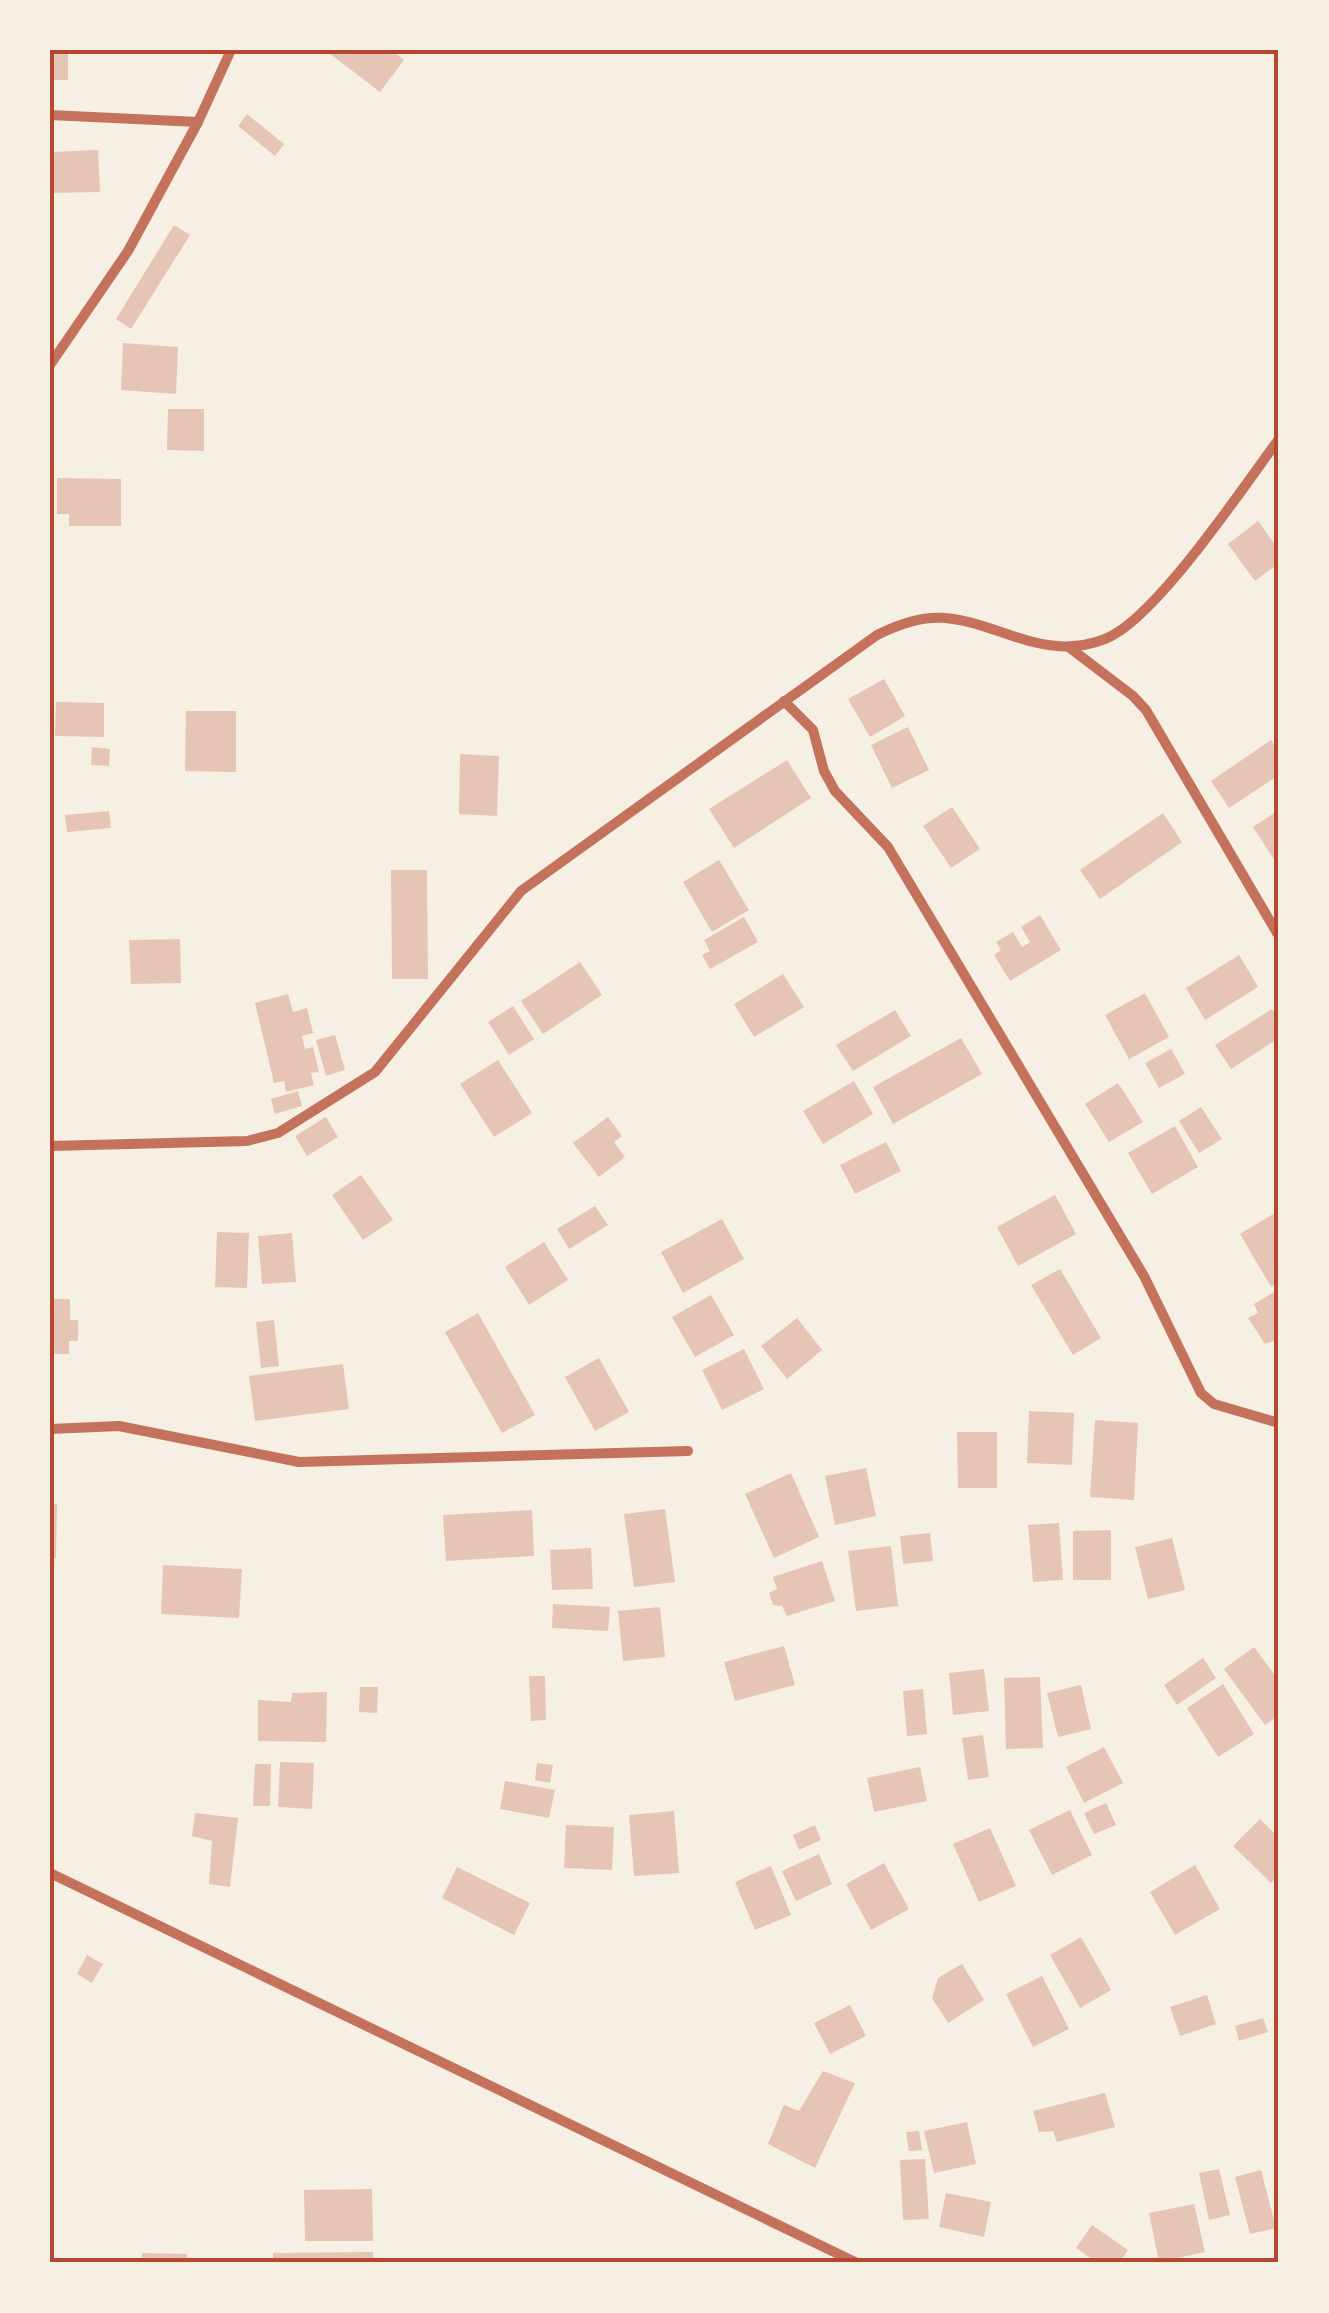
<svg xmlns="http://www.w3.org/2000/svg" width="1329" height="2313" font-family="'Times New Roman',serif">
<style>
.building{fill:#e6c5b7}
.lines{fill:none;stroke-linecap:round;stroke-linejoin:round}
.minor{stroke:#c5725c;stroke-width:10}
.neatline{fill:none;stroke:#b5482f;stroke-width:4}
</style>
<rect width="100%" height="100%" fill="#f6efe4"/>
<g class="building">
<rect x="50" y="50" width="18" height="30"/>
<polygon points="325,50 391,50 404,60 380,92"/>
<polygon points="247,114 284,144 275,156 238,126"/>
<polygon points="98,150 100,192 50,193 50,152"/>
<polygon points="174,225 190,235 131,329 116,319"/>
<polygon points="123,343 178,347 176,394 121,390"/>
<polygon points="168,409 204,409 204,451 167,450"/>
<polygon points="57,478 121,479 121,526 69,526 69,514 57,514"/>
<polygon points="1258,521 1279,550 1279,563 1255,581 1228,544"/>
<polygon points="884,679 905,716 870,737 848,699"/>
<polygon points="56,702 104,703 104,737 55,736"/>
<polygon points="186,711 236,711 236,772 185,771"/>
<polygon points="908,727 929,770 892,788 871,745"/>
<polygon points="1271,740 1279,753 1279,775 1229,808 1211,781"/>
<polygon points="92,747 110,749 109,766 91,765"/>
<polygon points="460,754 499,756 497,816 459,814"/>
<polygon points="787,760 811,798 734,848 709,809"/>
<polygon points="952,807 980,849 951,868 923,826"/>
<polygon points="1279,810 1279,867 1253,827"/>
<polygon points="109,811 111,828 67,832 65,815"/>
<polygon points="1163,813 1182,842 1100,899 1080,870"/>
<polygon points="719,860 749,910 712,932 683,882"/>
<polygon points="391,870 427,870 428,979 392,979"/>
<polygon points="1040,915 1061,950 1010,981 994,955 1001,950 996,942 1013,932 1022,947 1030,942 1021,927"/>
<polygon points="744,917 758,942 710,969 702,955 710,951 704,940"/>
<polygon points="180,939 181,983 131,984 129,940"/>
<polygon points="1239,955 1258,987 1205,1020 1186,988"/>
<polygon points="580,962 602,995 543,1034 521,1001"/>
<polygon points="783,974 804,1007 754,1037 734,1004"/>
<polygon points="1145,993 1169,1037 1129,1059 1105,1015"/>
<polygon points="288,994 293,1012 307,1008 313,1033 302,1036 305,1049 313,1047 319,1072 311,1073 314,1085 286,1092 284,1081 274,1083 255,1003"/>
<polygon points="513,1006 534,1039 509,1055 488,1022"/>
<polygon points="1272,1009 1279,1019 1279,1038 1231,1069 1215,1045"/>
<polygon points="895,1010 911,1036 853,1071 836,1045"/>
<polygon points="335,1035 345,1070 326,1076 316,1040"/>
<polygon points="961,1038 982,1074 893,1124 873,1087"/>
<polygon points="1171,1049 1185,1074 1159,1088 1145,1063"/>
<polygon points="498,1060 532,1113 494,1137 460,1084"/>
<polygon points="854,1081 873,1114 823,1144 803,1111"/>
<polygon points="1118,1083 1143,1122 1109,1142 1085,1104"/>
<polygon points="298,1091 302,1106 275,1114 271,1099"/>
<polygon points="1201,1107 1222,1139 1199,1153 1179,1121"/>
<polygon points="326,1117 338,1137 307,1156 295,1136"/>
<polygon points="608,1117 622,1136 614,1142 625,1157 599,1177 573,1143"/>
<polygon points="1175,1126 1198,1167 1152,1194 1128,1153"/>
<polygon points="886,1142 901,1171 855,1194 840,1165"/>
<polygon points="361,1175 393,1220 363,1240 332,1195"/>
<polygon points="1055,1195 1076,1234 1018,1266 997,1227"/>
<polygon points="595,1206 608,1225 569,1249 557,1229"/>
<polygon points="1275,1213 1279,1220 1279,1282 1271,1287 1240,1234"/>
<polygon points="722,1219 744,1259 683,1293 661,1252"/>
<polygon points="217,1232 249,1233 247,1288 215,1287"/>
<polygon points="292,1233 296,1282 262,1284 258,1236"/>
<polygon points="544,1242 568,1280 529,1305 505,1267"/>
<polygon points="1060,1269 1101,1338 1073,1355 1031,1285"/>
<polygon points="1279,1289 1279,1345 1276,1340 1265,1344 1248,1318 1258,1313 1254,1304"/>
<polygon points="711,1295 734,1335 695,1357 672,1317"/>
<polygon points="50,1299 70,1299 70,1320 78,1320 78,1341 69,1341 69,1354 50,1354"/>
<polygon points="478,1313 535,1415 502,1433 445,1332"/>
<polygon points="797,1318 822,1350 787,1379 761,1346"/>
<polygon points="274,1320 279,1366 261,1368 256,1322"/>
<polygon points="744,1349 764,1389 722,1410 702,1370"/>
<polygon points="599,1358 629,1412 595,1431 565,1377"/>
<polygon points="343,1364 349,1409 255,1421 249,1376"/>
<polygon points="1029,1411 1074,1413 1072,1465 1027,1463"/>
<polygon points="1095,1420 1138,1423 1134,1500 1090,1497"/>
<polygon points="957,1432 997,1432 997,1488 958,1488"/>
<polygon points="866,1468 876,1516 835,1525 825,1476"/>
<polygon points="791,1473 819,1537 774,1558 745,1494"/>
<polygon points="50,1504 57,1504 56,1558 50,1558"/>
<polygon points="665,1509 675,1582 634,1587 624,1514"/>
<polygon points="532,1510 534,1556 446,1561 443,1515"/>
<polygon points="1059,1523 1063,1580 1033,1582 1028,1525"/>
<polygon points="1111,1530 1111,1580 1073,1580 1073,1531"/>
<polygon points="930,1533 933,1561 903,1564 900,1536"/>
<polygon points="1172,1538 1185,1590 1148,1599 1135,1547"/>
<polygon points="891,1546 898,1606 856,1611 848,1551"/>
<polygon points="591,1548 593,1589 552,1590 550,1550"/>
<polygon points="822,1561 835,1601 787,1616 782,1606 773,1605 769,1593 777,1589 773,1577"/>
<polygon points="163,1565 242,1569 239,1618 161,1614"/>
<polygon points="553,1604 610,1607 608,1631 552,1628"/>
<polygon points="660,1607 665,1657 623,1661 618,1611"/>
<polygon points="784,1646 795,1685 735,1701 724,1662"/>
<polygon points="1254,1647 1279,1681 1279,1715 1265,1725 1224,1669"/>
<polygon points="1203,1658 1216,1678 1177,1705 1164,1685"/>
<polygon points="984,1669 989,1711 953,1715 949,1673"/>
<polygon points="529,1676 545,1676 546,1720 531,1721"/>
<polygon points="1040,1677 1043,1748 1006,1749 1004,1678"/>
<polygon points="1223,1684 1254,1734 1218,1757 1187,1708"/>
<polygon points="1081,1685 1091,1729 1058,1737 1047,1693"/>
<polygon points="360,1687 378,1687 377,1713 359,1712"/>
<polygon points="923,1689 927,1734 907,1736 903,1691"/>
<polygon points="327,1692 326,1742 258,1741 258,1700 291,1702 292,1693"/>
<polygon points="983,1735 989,1777 968,1780 962,1738"/>
<polygon points="1104,1747 1123,1783 1084,1803 1066,1767"/>
<polygon points="280,1762 314,1763 312,1809 278,1807"/>
<polygon points="537,1763 553,1765 550,1783 535,1780"/>
<polygon points="255,1764 271,1764 270,1806 253,1806"/>
<polygon points="920,1767 927,1801 874,1812 867,1778"/>
<polygon points="505,1781 555,1790 549,1818 500,1809"/>
<polygon points="1106,1803 1116,1825 1094,1834 1084,1813"/>
<polygon points="1070,1810 1092,1855 1052,1875 1029,1830"/>
<polygon points="674,1811 679,1873 634,1876 629,1815"/>
<polygon points="195,1813 238,1818 230,1887 209,1884 212,1841 192,1836"/>
<polygon points="1260,1819 1279,1838 1279,1875 1271,1883 1233,1846"/>
<polygon points="566,1825 614,1827 612,1870 564,1868"/>
<polygon points="815,1825 821,1840 799,1850 793,1835"/>
<polygon points="990,1828 1016,1886 979,1902 953,1844"/>
<polygon points="819,1854 832,1884 796,1901 782,1871"/>
<polygon points="884,1863 909,1909 871,1930 846,1884"/>
<polygon points="1195,1865 1220,1909 1175,1935 1150,1892"/>
<polygon points="771,1866 791,1915 755,1930 735,1882"/>
<polygon points="457,1867 530,1903 514,1935 442,1898"/>
<polygon points="1081,1937 1111,1990 1080,2008 1050,1955"/>
<polygon points="87,1955 103,1964 92,1983 77,1974"/>
<polygon points="962,1964 984,2000 948,2023 932,1998 938,1978"/>
<polygon points="1042,1976 1069,2029 1033,2047 1006,1994"/>
<polygon points="1207,1995 1216,2024 1180,2036 1170,2007"/>
<polygon points="850,2005 866,2036 830,2054 814,2023"/>
<polygon points="1263,2018 1268,2032 1239,2041 1235,2026"/>
<polygon points="823,2071 855,2083 815,2168 768,2144 784,2105 799,2111"/>
<polygon points="1105,2093 1115,2127 1057,2142 1053,2131 1039,2132 1033,2111"/>
<polygon points="967,2122 976,2164 934,2173 924,2131"/>
<polygon points="919,2131 922,2150 909,2151 906,2132"/>
<polygon points="925,2159 929,2219 903,2220 900,2160"/>
<polygon points="1219,2169 1230,2215 1209,2220 1199,2173"/>
<polygon points="1261,2170 1276,2228 1250,2234 1235,2177"/>
<polygon points="372,2189 373,2241 305,2241 304,2190"/>
<polygon points="946,2193 991,2202 984,2237 939,2227"/>
<polygon points="1194,2204 1205,2252 1159,2262 1149,2213"/>
<polygon points="1092,2225 1128,2250 1119,2263 1098,2263 1076,2248"/>
<polygon points="373,2252 374,2263 273,2263 273,2253"/>
<polygon points="142,2253 187,2254 187,2263 142,2263"/>
</g>
<g class="lines">
<g class="minor">
<polyline points="50,115 198,122"/>
<polyline points="50,365 128,251 198,122 231,50"/>
<polyline points="1070,648 1133,696 1146,710 1277,933"/>
<polyline points="784,701 813,730 824,771 835,791 888,847 1144,1276 1201,1393 1214,1404 1279,1423"/>
<path d="M50,1146l197,-5 31,-8 97,-61 146,-181 356,-256c57,-29 81,-17 139,2 30,10 58,14 89,2 50,-19 138,-152 174,-200"/>
<polyline points="50,1429 119,1426 299,1462 688,1451"/>
<polyline points="50,1873 857,2263"/>
</g>
</g>
<rect width="1329" height="2313" fill="none" stroke="#f6efe4" stroke-width="105"/>
<rect x="52" y="52" width="1224" height="2208" class="neatline"/>
</svg>
